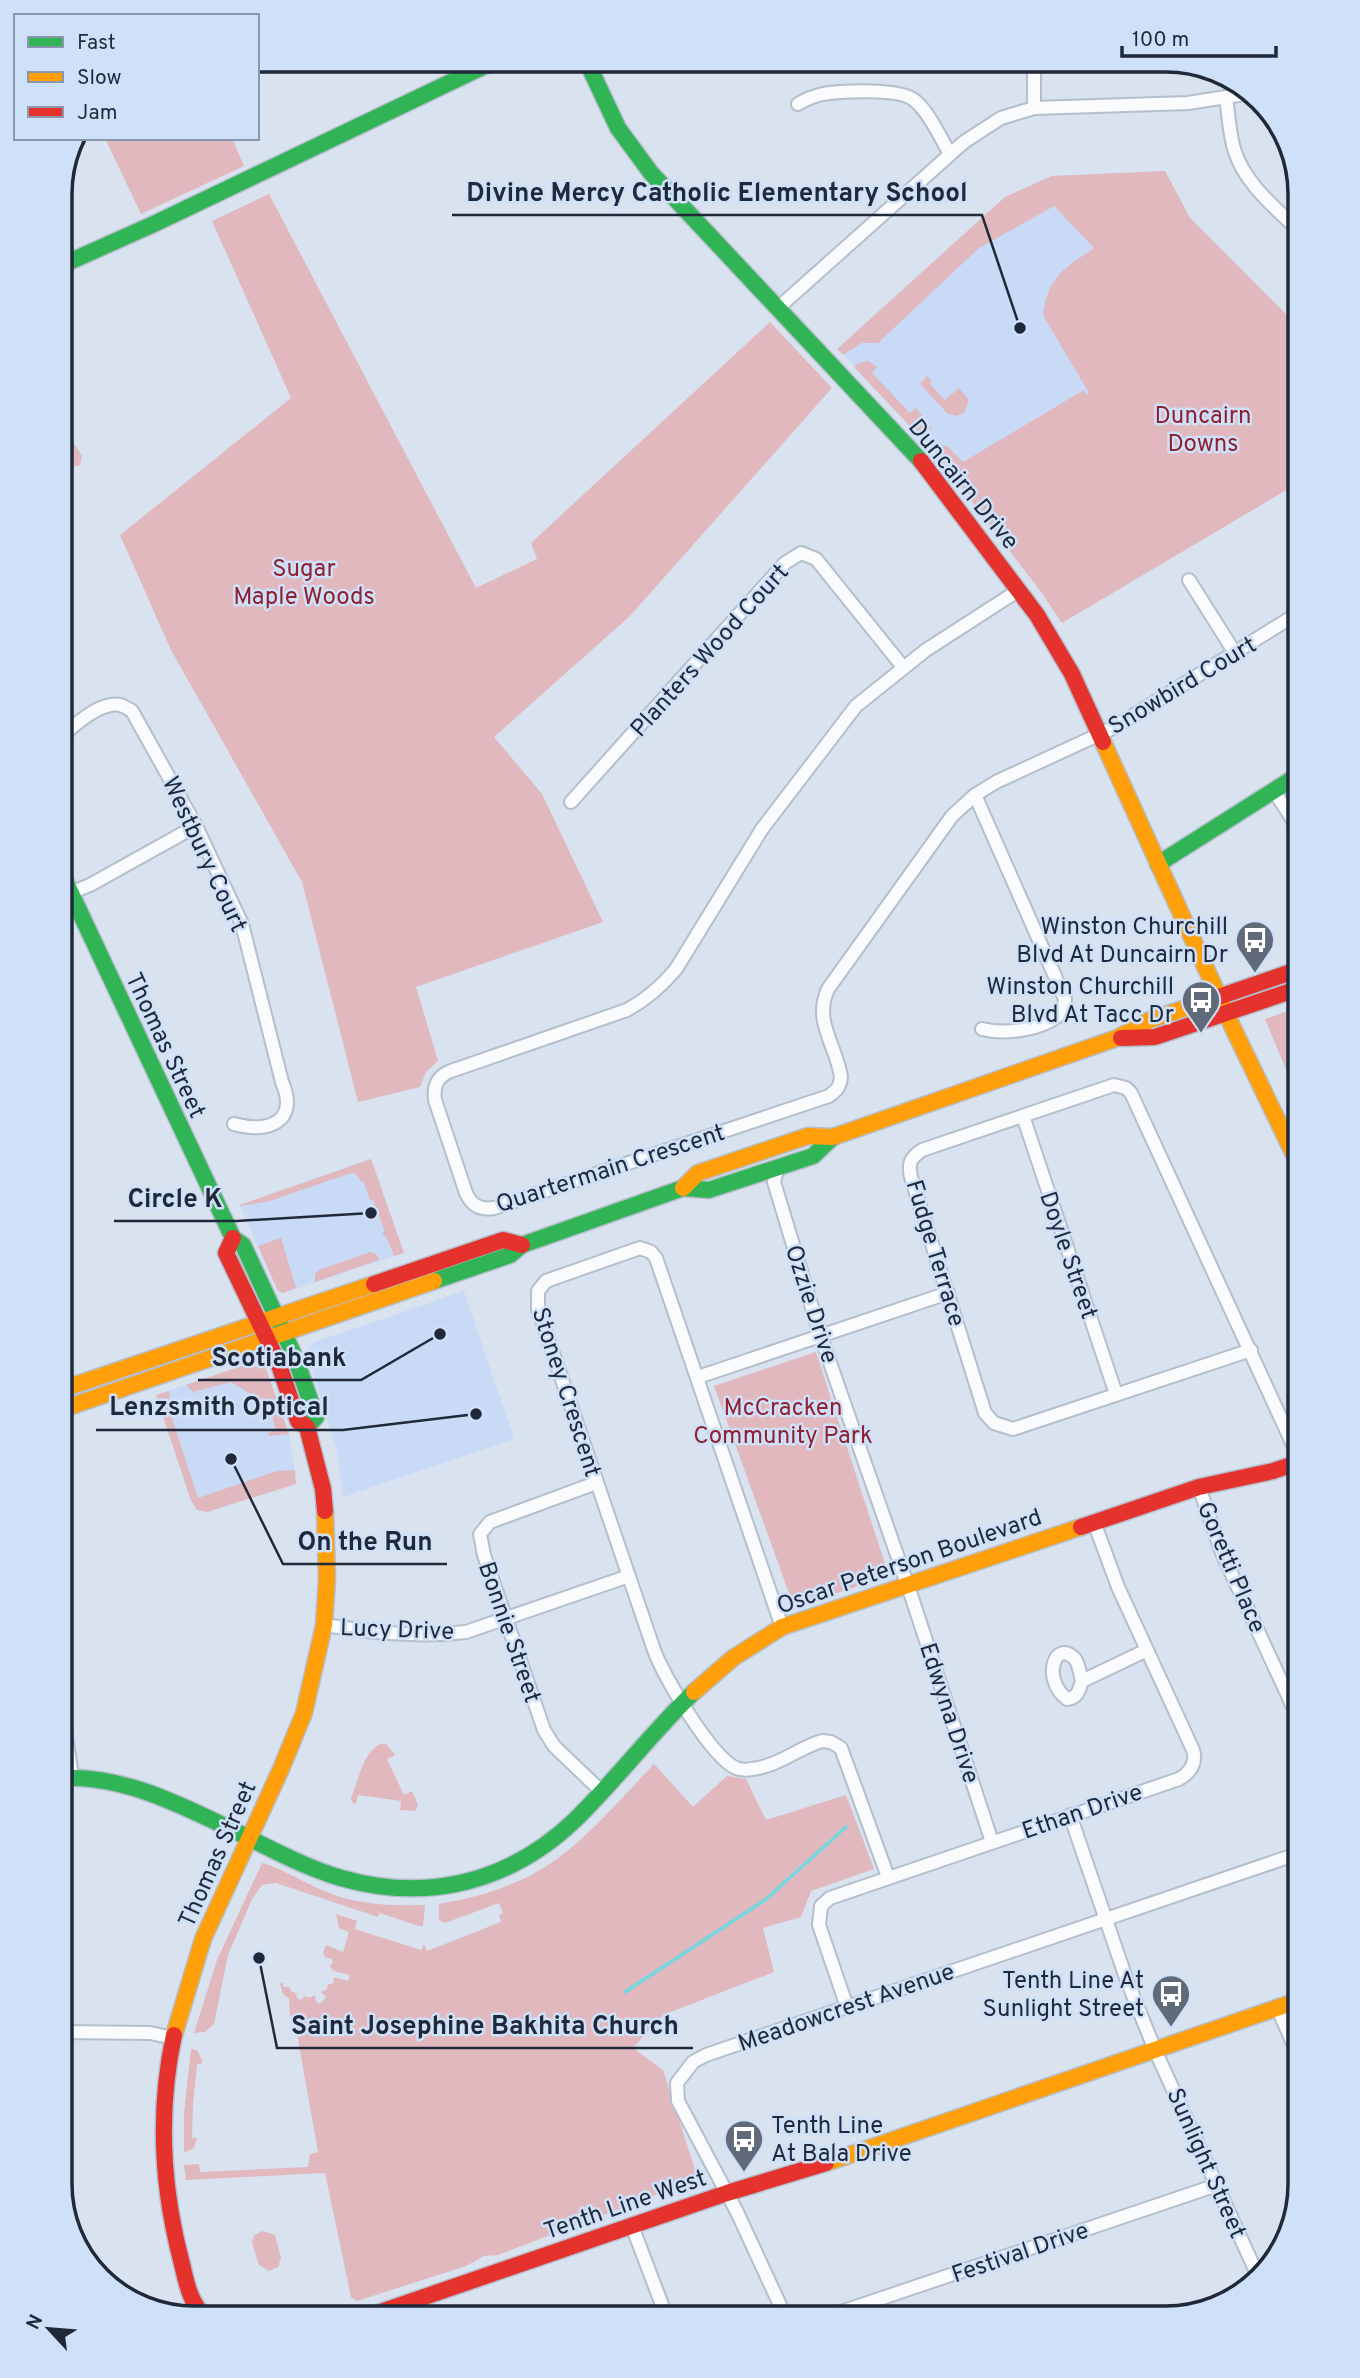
<svg xmlns="http://www.w3.org/2000/svg" width="1360" height="2378" font-family="Overpass,sans-serif">
<style>
.built{fill:#c8daf6}
.green{fill:#e0b8be}
.lines{fill:none;stroke-linecap:round;stroke-linejoin:round}
.stream{stroke:#75d8e0;stroke-width:3.5}
.street-casing{stroke:#b5becc;stroke-width:16}
.fast-casing{stroke:#b5becc;stroke-width:19}
.slow-casing{stroke:#b5becc;stroke-width:19}
.jam-casing{stroke:#b5becc;stroke-width:19}
.street{stroke:#f9fbfd;stroke-width:12}
.fast{stroke:#30b455;stroke-width:16}
.slow{stroke:#ff9f0a;stroke-width:16}
.jam{stroke:#e5322d;stroke-width:16}
.labels{text-anchor:middle;stroke-width:5;stroke-linejoin:round;paint-order:stroke}
.park-label{font-size:24px;fill:#902130;stroke:#cfe0f9}
.street-label{font-size:24px;fill:#1f2939;stroke:#cfe0f9}
.poi-label{font-size:24px;fill:#1f2939;stroke:#cfe0f9;text-anchor:end}
.rim{fill:none;stroke:#1f2939;stroke-width:3.5}
.leader{fill:none;stroke:#1f2939;stroke-width:2.5}
.callout-dot{fill:#1f2939;stroke:#cfe0f9;stroke-width:2.5}
.callout-label{font-size:26px;text-anchor:middle;font-weight:bold;fill:#1f2939;stroke:#cfe0f9;stroke-width:5;stroke-linejoin:round;paint-order:stroke}
</style>
<rect width="100%" height="100%" fill="#d9e2ef"/>
<g class="built">
<polygon points="1165,171 1190,218 1249,277 1106,383 956,480 934,452 838,349 1005,197 1052,176"/>
<polygon points="371,1159 404,1253 283,1293 278,1291 240,1205"/>
<polygon points="464,1291 514,1439 343,1497 337,1451 307,1353 309,1346 315,1342"/>
<polygon points="247,1364 249,1368 263,1365 265,1366 289,1434 296,1484 203,1512 192,1504 156,1395"/>
</g>
<g class="green">
<polygon points="105,138 232,138 244,166 141,214"/>
<path d="M1165,171l25,47 110,110v154l-238,141 -21,-31 -107,-140 8,-6h5l16,16 121,-72 2,5 3,-2 -46,-78c5,-39 22,-47 51,-67l-40,-42 -75,42 -101,95h-16l-19,12 -6,-6 168,-152 47,-21z"/>
<polygon points="269,194 476,588 537,559 531,543 770,322 832,388 630,616 494,737 542,794 603,922 416,987 438,1061 426,1072 420,1087 358,1102 302,882 171,650 120,535 291,398 212,221"/>
<polygon points="868,361 877,367 872,373 910,413 916,408 932,428 929,429 926,438 922,439 854,367 859,363"/>
<polygon points="927,376 932,381 930,384 945,400 959,388 969,400 964,413 956,416 947,413 920,384"/>
<polygon points="60,433 75,445 82,456 80,465 65,469 60,466"/>
<polygon points="1300,1007 1300,1103 1265,1019"/>
<polygon points="371,1159 404,1253 394,1256 387,1238 382,1233 385,1232 373,1200 370,1200 364,1182 362,1182 355,1173 348,1174 270,1201 240,1206 240,1205"/>
<polygon points="281,1238 296,1288 283,1293 278,1291 258,1246"/>
<polygon points="370,1252 376,1254 379,1260 315,1282 315,1274 319,1270"/>
<polygon points="816,1352 889,1576 794,1607 714,1386"/>
<polygon points="247,1364 249,1368 263,1365 265,1366 289,1434 269,1436 268,1433 276,1430 270,1408 260,1411 254,1396 231,1382 193,1392 186,1385"/>
<polygon points="169,1391 170,1412 198,1498 277,1471 295,1470 296,1484 207,1512 197,1510 191,1500 156,1395"/>
<path d="M380,1744h6l9,11 -8,4 17,36 8,-4 6,14 -3,6 -15,-1 1,-9 -43,-6 -2,9 -4,-2 -1,-4c7,-16 12,-46 29,-54z"/>
<path d="M654,1764l39,43 34,-31 19,3 20,41 80,-25 28,74 -63,22 -10,26 -38,11 11,44 -111,43 -30,33 30,22 35,109 -200,76 -14,1 -18,10 -109,35 -6,-4 -26,-124 -139,7 -2,-15 15,-1 1,8 108,-5 2,-13 8,-2 -24,-135h-4l-1,-19 -6,-4 -3,-10 2,-2 2,5h5l2,4 5,2 1,5 4,2 4,-4 4,2 6,-3 1,7 4,2 6,-7 -5,-5 6,-3 1,-5h5l1,-7 14,4 2,-6 -17,-4 -3,-5 3,-4 -2,-4h-5l-3,-5 3,-8 17,7 6,-20 -10,-4 -3,-14 21,7 -2,8 66,21 3,-6 3,7 74,-29 -2,-7 4,-2 -4,-10 -54,20 -6,-3v-16c41,-7 81,-19 115,-43 34,-23 71,-67 100,-97z"/>
<path d="M262,1863c20,5 40,19 60,27 33,15 68,16 103,15l-2,21h-4l-39,-13 -2,4 -102,-34 -14,2 -10,14 -24,56 -14,69 -9,8 -11,1 23,-73z"/>
<polygon points="191,2049 197,2050 202,2060 201,2064 197,2064 193,2105 192,2138 197,2138 194,2148 184,2153 184,2113"/>
<polygon points="263,2231 275,2235 281,2258 278,2267 269,2271 259,2265 252,2243 254,2235"/>
</g>
<g class="lines">
<g class="stream">
<polyline points="1293,1039 1300,1042"/>
<polyline points="625,1992 765,1900 846,1827"/>
</g>
<g class="street-casing">
<g id="street">
<polyline points="1034,60 1034,108"/>
<path d="M1226,98c3,18 3,37 9,54 11,33 41,56 65,80"/>
<path d="M798,104c8,-5 16,-8 25,-10 18,-3 77,-6 91,6 14,10 27,39 36,54"/>
<polyline points="778,308 964,142 1001,118 1034,108 1188,103 1251,93"/>
<polyline points="1189,580 1235,653"/>
<path d="M1019,590l-93,60 -70,56 -94,123 -86,140c-15,18 -29,30 -49,41l-176,61c-13,5 -18,14 -16,29l31,93c6,13 14,17 28,15l335,-112c8,-6 11,-9 12,-19 -5,-33 -28,-55 -13,-88l124,-173 23,-21 21,-13 117,-54 187,-116"/>
<path d="M60,740c9,-12 35,-33 51,-35 9,-2 14,2 21,6l64,115 46,98 40,158c17,39 -13,52 -48,42"/>
<polyline points="1274,791 1300,831"/>
<path d="M975,795l90,204 -2,12c-17,19 -58,24 -81,18"/>
<polyline points="571,802 785,563 801,553 816,559 903,667"/>
<polyline points="70,893 90,885 196,826"/>
<polyline points="1023,1116 1116,1394"/>
<polyline points="780,1167 777,1171 774,1182 820,1334 912,1598 992,1842"/>
<path d="M1251,1350l-238,79 -19,-6 -9,-10 -74,-236c-3,-13 -1,-19 11,-27l192,-65 12,3 5,5 169,367"/>
<polyline points="698,1377 948,1293"/>
<polyline points="596,1483 490,1522 480,1534 484,1555 544,1730 554,1746 602,1792"/>
<polyline points="1199,1487 1222,1553 1300,1722"/>
<path d="M324,1625c47,7 94,13 142,7l163,-56"/>
<path d="M782,1627l-126,-369 -5,-6 -11,-4 -94,33 -8,10v18l116,341c10,27 57,107 82,118 5,2 11,2 16,1 27,-3 46,-21 70,-28l9,1 10,6 47,129"/>
<path d="M1082,1681c-2,-7 -3,-17 -7,-22 -20,-21 -34,20 -8,40 11,-1 12,-9 15,-18l65,-31"/>
<polyline points="60,1697 72,1776"/>
<polyline points="1070,1815 1126,1978 1155,2050 1258,2276"/>
<path d="M847,2007l-28,-82 2,-19 9,-8 349,-119c11,-6 18,-16 14,-29l-75,-163 -24,-65"/>
<polyline points="1277,2007 1300,2059"/>
<polyline points="60,2032 150,2033 173,2038"/>
<polyline points="632,2226 667,2318"/>
<polyline points="786,2318 737,2212 678,2101 677,2083 693,2062 706,2055 1300,1853"/>
<polyline points="823,2318 1217,2185"/>
</g>
</g>
<g class="fast-casing">
<g id="fast">
<polyline points="586,60 618,128 651,173 921,461"/>
<polyline points="60,266 156,223 497,60"/>
<polyline points="1158,864 1300,774"/>
<polyline points="60,870 233,1238 243,1245 295,1357 316,1417 307,1427"/>
<polyline points="434,1281 510,1255 522,1245 683,1188 709,1190 813,1156 833,1137"/>
<path d="M60,1778c63,-3 119,26 175,53 34,17 69,36 106,47 87,25 169,4 234,-58 42,-41 77,-88 119,-128"/>
</g>
</g>
<g class="slow-casing">
<g id="slow">
<polyline points="1103,742 1233,1028 1300,1167"/>
<polyline points="683,1188 698,1173 808,1136 833,1137 1117,1038 1150,1020 1195,1005"/>
<polyline points="60,1390 374,1284"/>
<polyline points="60,1410 434,1281"/>
<polyline points="694,1692 733,1658 782,1627 1081,1527"/>
<polyline points="174,2035 203,1939 281,1769 304,1713 324,1625 327,1578 325,1511"/>
<polyline points="826,2163 1300,2000"/>
</g>
</g>
<g class="jam-casing">
<g id="jam">
<polyline points="921,461 1037,615 1072,674 1103,742"/>
<polyline points="1195,1005 1300,969"/>
<polyline points="1121,1038 1155,1037 1300,988"/>
<polyline points="233,1238 226,1253 278,1362 298,1421 307,1427 323,1489 325,1511"/>
<polyline points="374,1284 503,1240 522,1245"/>
<polyline points="1081,1527 1199,1487 1273,1471 1300,1462"/>
<path d="M174,2035c-16,74 -12,152 7,225 6,24 7,38 24,58"/>
<polyline points="363,2318 727,2193 826,2163"/>
</g>
</g>
<use href="#street" class="street"/>
<use href="#fast" class="fast"/>
<use href="#slow" class="slow"/>
<use href="#jam" class="jam"/>
</g>
<defs>
<g id="bus-pin" transform="scale(2.0125)"><path d="M0 17L-7.5 6A9.5 9.5 0 1 1 7.5 6Z" fill="#606a79" stroke="#cfe0f9"/><path d="M-5-6H5V4H4V6H2V4H-2V6H-4V4H-5ZM-3.5-4V0h7V-4ZM-3.5 1.2v1.5H-2V1.2ZM2 1.2v1.5H3.5V1.2Z" fill="#fff"/></g>
</defs>
<g fill-rule="evenodd">
<use href="#bus-pin" x="1255" y="940"/>
<use href="#bus-pin" x="1201" y="1000"/>
<use href="#bus-pin" x="1171" y="1994"/>
<use href="#bus-pin" x="744" y="2139"/>
</g>
<g class="labels">
<g class="park-label">
<text x="1203" y="423">Duncairn<tspan x="1203" dy="28">Downs</tspan></text>
<text x="304" y="576">Sugar<tspan x="304" dy="28">Maple Woods</tspan></text>
<text x="783" y="1415">McCracken<tspan x="783" dy="28">Community Park</tspan></text>
</g>
<g class="street-label">
<text transform="translate(964 484) rotate(51)" y="8">Duncairn Drive</text>
<text transform="translate(709 650) rotate(-48)" y="8">Planters Wood Court</text>
<text transform="translate(1182 685) rotate(-31)" y="8">Snowbird Court</text>
<text transform="translate(205 854) rotate(65)" y="8">Westbury Court</text>
<text transform="translate(166 1045) rotate(65)" y="8">Thomas Street</text>
<text transform="translate(610 1168) rotate(-18)" y="8">Quartermain Crescent</text>
<text transform="translate(936 1253) rotate(73)" y="8">Fudge Terrace</text>
<text transform="translate(1069 1255) rotate(71)" y="8">Doyle Street</text>
<text transform="translate(812 1304) rotate(72)" y="8">Ozzie Drive</text>
<text transform="translate(567 1392) rotate(72)" y="8">Stoney Crescent</text>
<text transform="translate(909 1561) rotate(-19)" y="8">Oscar Peterson Boulevard</text>
<text transform="translate(1232 1567) rotate(67)" y="8">Goretti Place</text>
<text transform="translate(397 1629) rotate(2)" y="8">Lucy Drive</text>
<text transform="translate(510 1632) rotate(71)" y="8">Bonnie Street</text>
<text transform="translate(950 1713) rotate(72)" y="8">Edwyna Drive</text>
<text transform="translate(1082 1811) rotate(-19)" y="8">Ethan Drive</text>
<text transform="translate(217 1854) rotate(-66)" y="8">Thomas Street</text>
<text transform="translate(846 2007) rotate(-19)" y="8">Meadowcrest Avenue</text>
<text transform="translate(1207 2163) rotate(66)" y="8">Sunlight Street</text>
<text transform="translate(625 2204) rotate(-19)" y="8">Tenth Line West</text>
<text transform="translate(1020 2252) rotate(-19)" y="8">Festival Drive</text>
</g>
<g class="poi-label">
<text x="1228" y="934">Winston Churchill<tspan x="1228" dy="28">Blvd At Duncairn Dr</tspan></text>
<text x="1174" y="994">Winston Churchill<tspan x="1174" dy="28">Blvd At Tacc Dr</tspan></text>
<text x="1144" y="1988">Tenth Line At<tspan x="1144" dy="28">Sunlight Street</tspan></text>
<text x="771" y="2133" text-anchor="start">Tenth Line<tspan x="771" dy="28">At Bala Drive</tspan></text>
</g>
</g>
<path d="M0 0H1360V2378H0ZM194 72H1166A122 122 0 0 1 1288 194V2184A122 122 0 0 1 1166 2306H194A122 122 0 0 1 72 2184V194A122 122 0 0 1 194 72Z" fill="#cfe0f9" fill-rule="evenodd"/>
<path class="rim" d="M194 72H1166A122 122 0 0 1 1288 194V2184A122 122 0 0 1 1166 2306H194A122 122 0 0 1 72 2184V194A122 122 0 0 1 194 72Z"/>
<path class="leader" d="M1020 328L982 215H452M371 1213L237 1221H114M440 1334L361 1380H198M476 1414L343 1430H96M231 1459L283 1564H447M259 1958L277 2048H693"/>
<g class="callout-dot">
<circle cx="1020" cy="328" r="7"/>
<circle cx="371" cy="1213" r="7"/>
<circle cx="440" cy="1334" r="7"/>
<circle cx="476" cy="1414" r="7"/>
<circle cx="231" cy="1459" r="7"/>
<circle cx="259" cy="1958" r="7"/>
</g>
<g class="callout-label">
<text x="717" y="201">Divine Mercy Catholic Elementary School</text>
<text x="175" y="1207">Circle K</text>
<text x="279" y="1366">Scotiabank</text>
<text x="219" y="1415">Lenzsmith Optical</text>
<text x="365" y="1550">On the Run</text>
<text x="485" y="2034">Saint Josephine Bakhita Church</text>
</g>
<rect x="14" y="14" width="245" height="126" fill="#cfe0f9" stroke="#8997ac" stroke-width="2"/>
<rect x="28" y="37" width="35" height="10" fill="#30b455" stroke="#8997ac" stroke-width="2"/>
<text x="77" y="49" font-size="21" fill="#1f2939">Fast</text>
<rect x="28" y="72" width="35" height="10" fill="#ff9f0a" stroke="#8997ac" stroke-width="2"/>
<text x="77" y="84" font-size="21" fill="#1f2939">Slow</text>
<rect x="28" y="107" width="35" height="10" fill="#e5322d" stroke="#8997ac" stroke-width="2"/>
<text x="77" y="119" font-size="21" fill="#1f2939">Jam</text>
<g transform="translate(49 2329) rotate(296)" stroke="#cfe0f9" stroke-width="5" paint-order="stroke">
<path d="M0-5L12 26L0 18L-12 26Z" fill="#1f2939"/>
<text y="-10" font-size="19" font-weight="bold" text-anchor="middle" fill="#1f2939">N</text>
</g>
<path d="M1122 46v10h154v-10" fill="none" stroke="#1f2939" stroke-width="3.5"/>
<text x="1132" y="46" font-size="21" fill="#1f2939" stroke="#cfe0f9" stroke-width="5" paint-order="stroke">100 m</text>
</svg>
